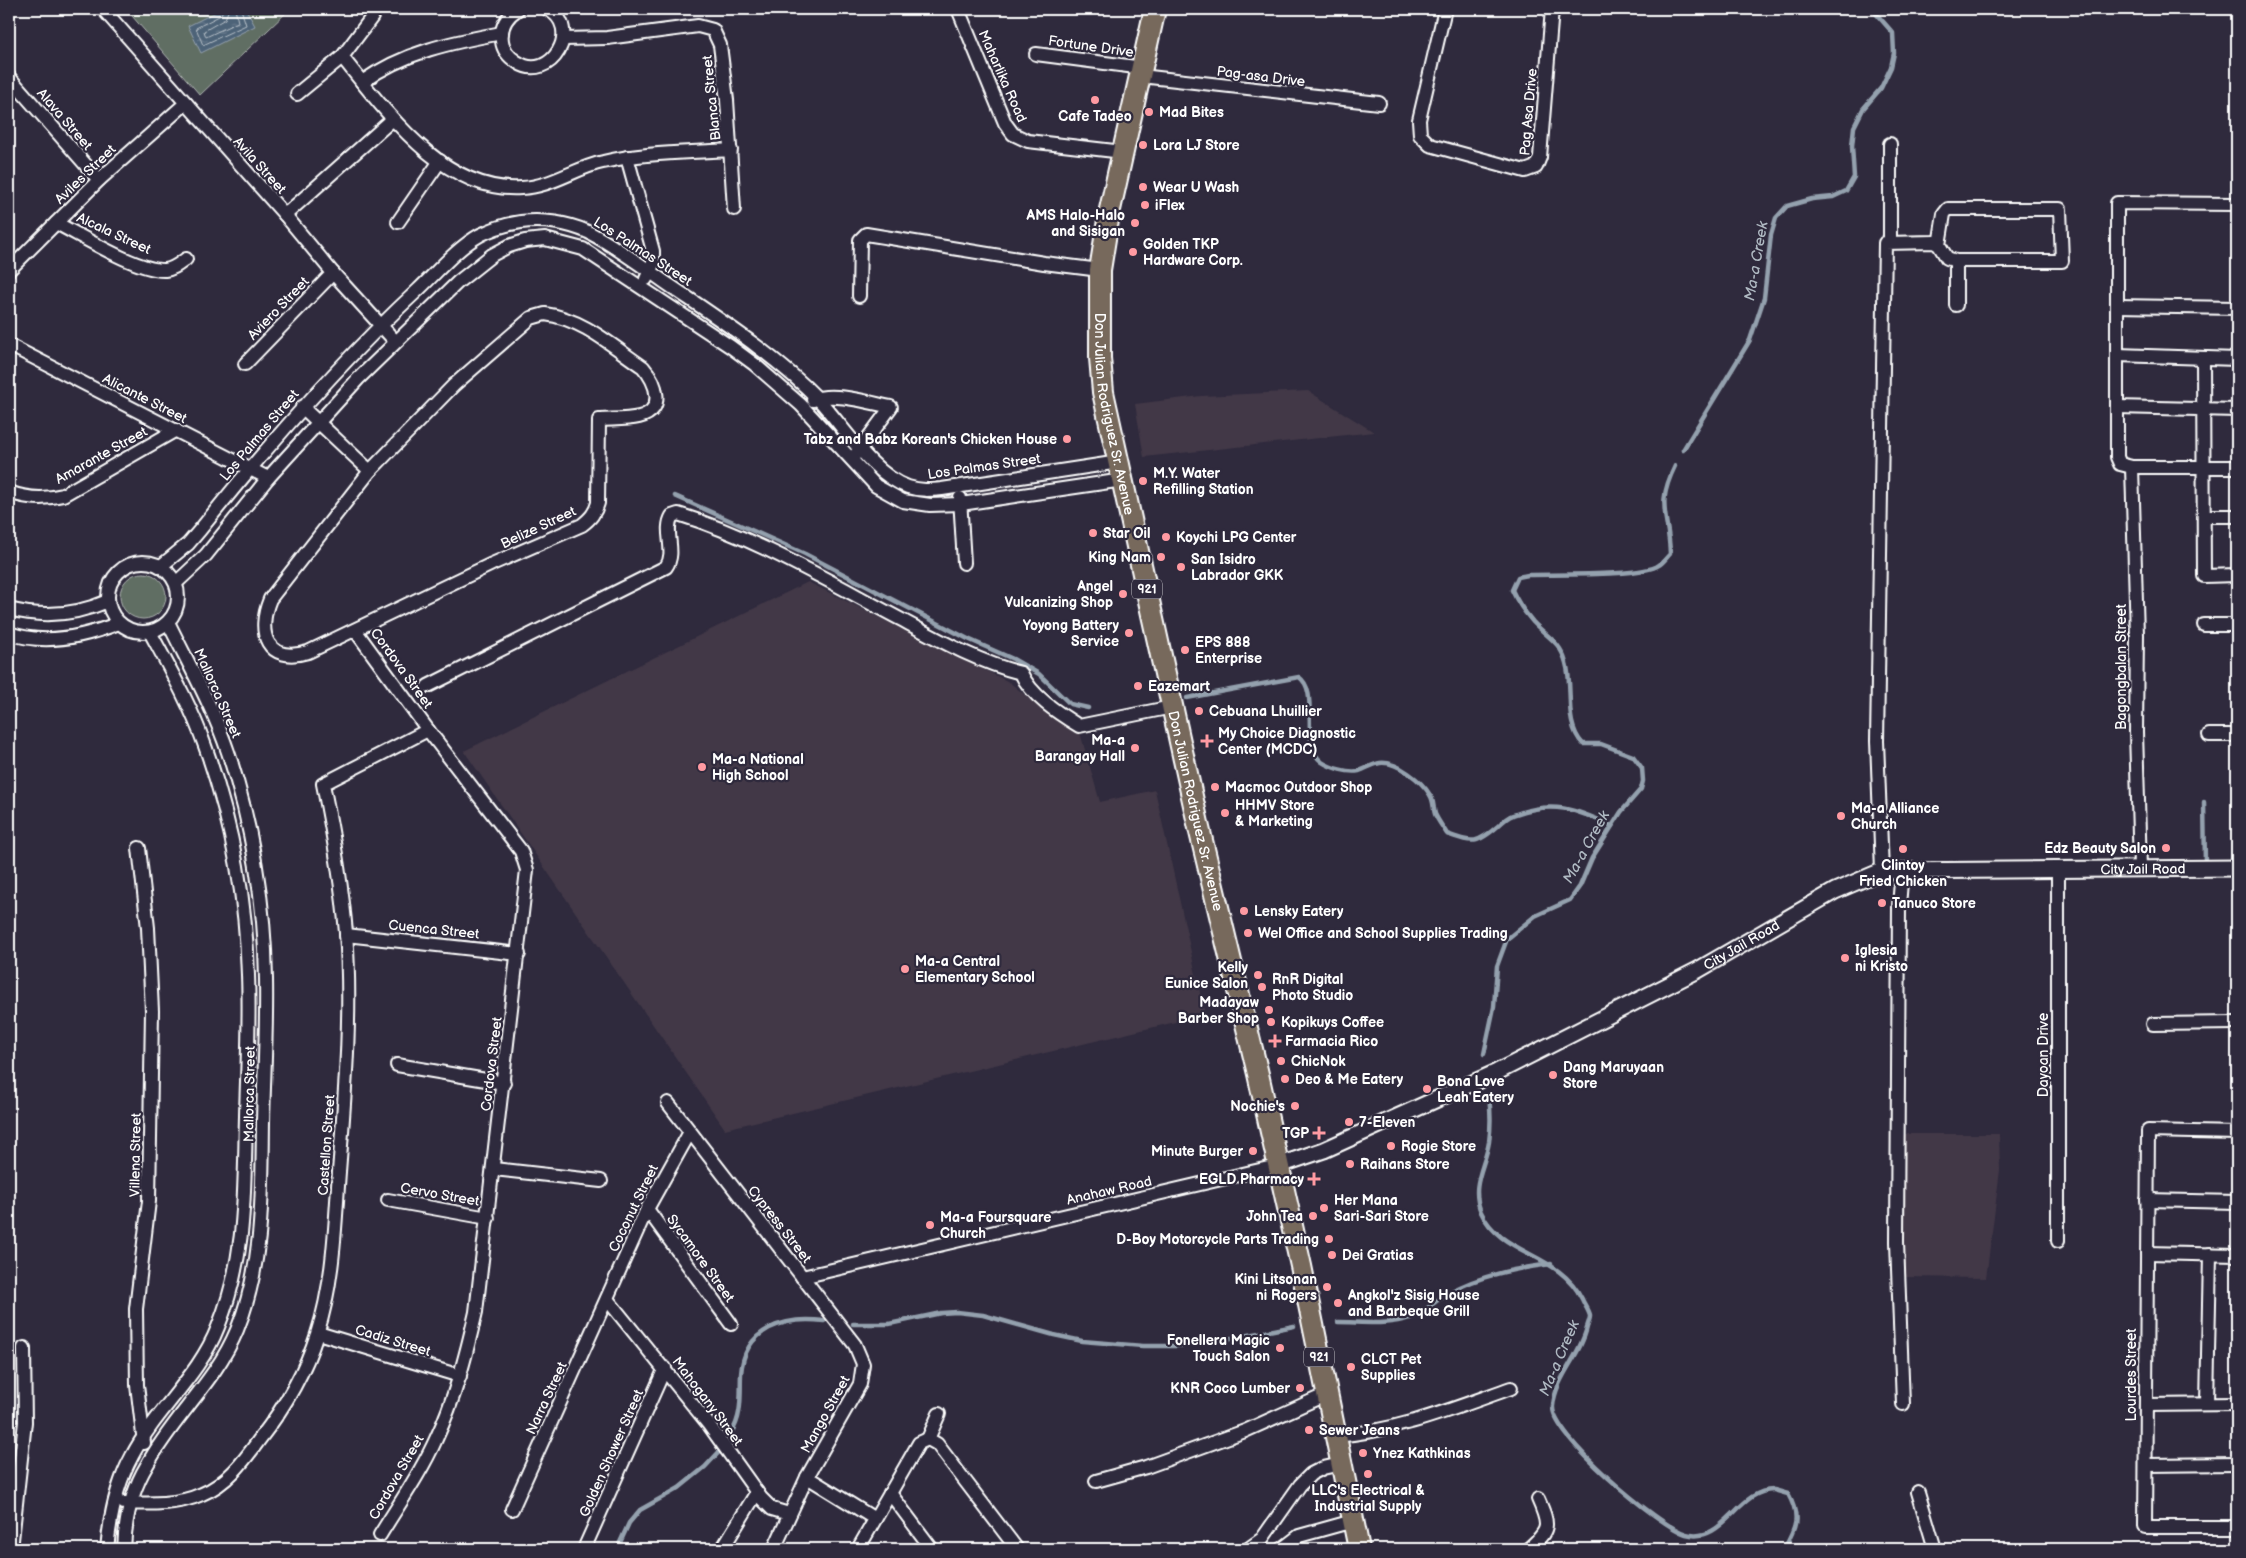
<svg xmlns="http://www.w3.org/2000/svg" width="2246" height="1558" font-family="'Balsamiq Sans',sans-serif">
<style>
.built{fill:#423847}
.grass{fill:#606e64;stroke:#b0b6b2}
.water{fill:url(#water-ripples);stroke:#94a1ae}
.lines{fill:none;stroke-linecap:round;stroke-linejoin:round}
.shore{stroke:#b8c1c9;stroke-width:1}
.stream{stroke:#94a1ae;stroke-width:4.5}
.minor-casing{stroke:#fff;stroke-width:16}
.tertiary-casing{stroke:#fff;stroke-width:19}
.primary-casing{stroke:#fff;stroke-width:24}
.minor{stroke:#2f2a3d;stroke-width:12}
.tertiary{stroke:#2f2a3d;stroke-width:15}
.primary{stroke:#77695c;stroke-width:20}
.poi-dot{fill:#ff9aa2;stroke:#2f2a3d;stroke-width:2}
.labels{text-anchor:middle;stroke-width:4.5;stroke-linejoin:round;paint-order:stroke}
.shield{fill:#2f2a3d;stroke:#c1bfc5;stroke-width:1}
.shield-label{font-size:12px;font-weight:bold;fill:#fff}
.street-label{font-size:14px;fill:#fff;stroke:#2f2a3d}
.poi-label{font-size:14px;font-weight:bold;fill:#fff;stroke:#2f2a3d;text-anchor:start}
.water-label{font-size:15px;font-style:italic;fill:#afb9c2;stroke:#2f2a3d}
</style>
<defs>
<pattern id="water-ripples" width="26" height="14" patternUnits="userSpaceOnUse" patternTransform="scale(1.25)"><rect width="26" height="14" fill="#4d6378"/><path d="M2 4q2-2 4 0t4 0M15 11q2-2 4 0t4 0" fill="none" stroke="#687a8c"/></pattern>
</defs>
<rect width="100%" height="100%" fill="#2f2a3d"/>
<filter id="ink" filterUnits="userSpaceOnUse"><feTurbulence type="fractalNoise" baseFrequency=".02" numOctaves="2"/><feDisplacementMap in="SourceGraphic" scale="10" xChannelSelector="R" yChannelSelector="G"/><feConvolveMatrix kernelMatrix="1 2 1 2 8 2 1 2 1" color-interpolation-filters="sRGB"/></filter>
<g filter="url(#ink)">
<g class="built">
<polygon points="1308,391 1374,432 1144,457 1135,404 1201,396"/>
<polygon points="808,582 1009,682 1053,718 1079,729 1100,802 1155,790 1205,1015 725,1129 464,751"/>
<polygon points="1903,1134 1999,1134 2000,1170 1986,1278 1903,1277"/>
</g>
<g class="grass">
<polygon points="126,9 290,9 200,95"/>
<circle cx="143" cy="596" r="23"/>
</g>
<polygon class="water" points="222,9 246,9 255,26 201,53 188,26"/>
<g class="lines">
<g class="shore">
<polyline points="223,9 221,15 196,28 203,45 246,25 241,9"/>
<polyline points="229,9 225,19 204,31 206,37 238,22 235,9"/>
</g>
<g class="stream">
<polyline points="1683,450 1750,340 1764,298 1771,235 1776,218 1787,206 1812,199 1833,197 1846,191 1854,177 1852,146 1854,127 1863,109 1881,88 1891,67 1894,53 1893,33 1872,9"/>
<polyline points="675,496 805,554 968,639 1013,659 1039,674 1070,704 1088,708"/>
<path d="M1187,698l112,-21c22,15 -1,67 23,85 9,6 26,11 37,9 7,-2 14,-7 21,-8 17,-2 42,18 50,32 4,5 3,13 5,19 3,7 8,13 12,20 26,9 29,11 51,-8 4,-4 9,-9 15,-11 39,-15 63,-6 99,11"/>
<polyline points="2204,802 2205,863"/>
<path d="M1484,1054l10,-47 3,-41 10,-27 28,-23 35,-16 10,-14 12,-28 29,-46 20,-23 2,-8 -1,-13 -9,-12 -32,-12h-18c-20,-21 -9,-55 -17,-81 -6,-22 -19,-26 -33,-41 -8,-9 -16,-21 -21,-32l6,-13 10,-2c25,-1 115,2 131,-10 4,-2 7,-7 11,-11 -1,-40 -15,-47 5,-88"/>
<path d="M1489,1097c2,15 2,30 0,45 -4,25 -19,43 -8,70 20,44 78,40 101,87 2,5 7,12 8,17 0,3 -2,8 -3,11 -6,28 -32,51 -34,79 -3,29 106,120 133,128 38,11 52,-45 88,-44 4,1 10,3 14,4 13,23 8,34 -4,55"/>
<path d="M1338,1322c23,0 50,4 72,-4 14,-4 25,-18 38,-25 33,-18 66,-24 103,-29"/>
<polyline points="853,1324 889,1324 941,1313 957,1312 983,1315 1054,1335 1082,1341 1143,1346 1177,1346 1239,1337 1294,1326"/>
<path d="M731,1433c12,-18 9,-39 10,-59 3,-46 44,-58 83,-53"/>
<polyline points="617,1549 629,1523 640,1510 679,1488 705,1467 719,1452"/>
</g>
<g class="minor-casing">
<g id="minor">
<polyline points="103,9 285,215 333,273 395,341"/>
<path d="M518,9c-11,7 -18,18 -16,32 1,9 7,16 15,21 34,23 67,-36 30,-53"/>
<polyline points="958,9 1005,123 1013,134 1028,141 1123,152"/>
<polyline points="1445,9 1419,120 1420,135 1430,145 1525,171 1536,167 1540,157 1552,9"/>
<polyline points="564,39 607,38 698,26 713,30 720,45 727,100 734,209"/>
<polyline points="1036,54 1143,68"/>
<path d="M342,57c43,53 101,136 179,131 30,-1 54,-20 82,-26 42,-10 86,-9 128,-12"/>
<polyline points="1141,76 1379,103"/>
<polyline points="9,77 99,180"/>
<path d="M362,82c42,-30 90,-40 140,-49"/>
<polyline points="297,94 342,57 372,17"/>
<polyline points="627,157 653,251 653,264 646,279"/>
<polyline points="2237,204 2117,203 2117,457 2120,464 2132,467 2237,467"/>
<polyline points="285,215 393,119"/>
<polyline points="398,222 440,161"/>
<path d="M56,223c26,13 81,48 109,47 9,-1 14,-6 21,-11"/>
<polyline points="1890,242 1890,144"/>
<polyline points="1956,261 1956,305"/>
<polyline points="9,270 99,180 186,103"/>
<polyline points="859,296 860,240 866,234 1044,263 1100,270"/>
<polyline points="2117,306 2237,308"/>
<path d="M545,314c38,5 67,32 98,53 13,15 24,43 -4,50 -13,3 -27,2 -40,3l-1,83c-3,10 -7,15 -16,22l-90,39 -184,88c-41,12 -52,-19 -38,-53l100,-128 84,-86 77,-67z"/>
<polyline points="9,345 268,478"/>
<polyline points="2117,355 2237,359"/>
<polyline points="2203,358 2204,576 2237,575"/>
<polyline points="245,364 333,273"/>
<path d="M813,400c19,-9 58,3 78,7l-35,47"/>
<polyline points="302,407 370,471"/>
<polyline points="2117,407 2237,410"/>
<polyline points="2132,467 2137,635 2136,732 2140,868"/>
<path d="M9,492c18,7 34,8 54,3l113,-65"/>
<polyline points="960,498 964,563"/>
<polyline points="2204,516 2237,516"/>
<circle cx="143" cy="597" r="35"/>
<path d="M161,566l27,-22 12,-14c68,-85 138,-166 218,-240 19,-18 39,-42 62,-55 12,-6 27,-11 41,-13 22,-3 47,1 67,10 28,14 55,35 81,53 51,35 106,70 150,115 25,27 54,75 89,87 12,4 23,3 34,2l177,-27"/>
<polyline points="176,583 206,555 268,478 358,379 458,282 492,255 509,246 525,241 545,239 583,249 731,347 754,364 801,405 876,486 903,501 930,505 961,504 1123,480"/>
<path d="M9,609c34,9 67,6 99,-8"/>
<polyline points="2204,625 2237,625"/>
<path d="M355,630l73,100 93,121 6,19 -51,442c-10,43 -21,87 -40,127 -15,34 -37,65 -56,96"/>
<path d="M9,633c36,13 75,4 110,-10"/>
<path d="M428,686l238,-119c11,-15 -3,-36 6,-51l6,-2c78,24 150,67 222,105 39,21 78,43 121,54 10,23 37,40 58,53l93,-19"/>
<polyline points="2209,735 2237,735"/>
<polyline points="139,848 148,928 152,1011 149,1201 136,1309 137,1385 144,1443"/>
<polyline points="2058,869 2058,1241"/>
<polyline points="1902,870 1899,906 1897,1242 1903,1404"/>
<polyline points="1882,871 1877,741 1885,243 1934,242 1939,245 1947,258 1956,261 2062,261 2060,209 1948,209 1944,214 1939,245"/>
<polyline points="346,935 519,954"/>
<polyline points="2153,1024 2237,1023"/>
<polyline points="397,1065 504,1083"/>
<polyline points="668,1103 855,1345 863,1364 860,1384 807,1477 774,1549"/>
<polyline points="2237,1133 2148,1131 2145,1527 2237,1527"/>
<polyline points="494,1169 601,1181"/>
<polyline points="388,1200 488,1218"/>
<polyline points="2147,1200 2237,1202"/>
<polyline points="647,1209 731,1324"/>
<polyline points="2147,1253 2237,1255"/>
<polyline points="802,1277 1277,1166"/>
<polyline points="607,1299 709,1425 761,1498 772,1509 789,1514"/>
<polyline points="318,1333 460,1376"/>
<polyline points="2207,1404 2210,1254"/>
<polyline points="2146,1405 2237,1404"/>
<path d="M1335,1436c64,-5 117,-27 176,-48"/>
<polyline points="928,1439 937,1444 1017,1549"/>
<polyline points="928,1439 939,1414"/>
<polyline points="2146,1465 2237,1464"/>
<polyline points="807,1477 875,1519"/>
<polyline points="1096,1481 1146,1467 1245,1431 1327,1394"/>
<polyline points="1918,1492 1935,1549"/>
<polyline points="890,1493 932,1549"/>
<path d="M124,1503c26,1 54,2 78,-9 25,-10 42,-33 57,-54 25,-32 46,-68 58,-106 17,-52 18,-109 22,-162 6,-79 13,-160 7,-239 -4,-50 -13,-100 -23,-149l105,-54"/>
<polyline points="512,1509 647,1209 690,1132"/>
<polyline points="724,1546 757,1492"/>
<polyline points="11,1549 25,1422 24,1348"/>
<path d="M107,1549c3,-33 9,-64 25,-93 24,-46 67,-80 86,-129 29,-72 26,-136 28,-211 1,-47 4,-94 2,-141 -2,-78 -17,-156 -43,-229 -14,-40 -35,-77 -55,-114"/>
<path d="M124,1549c1,-29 8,-59 23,-84 26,-48 69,-84 90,-135 27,-66 25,-138 26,-208 1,-48 4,-95 3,-143 -1,-75 -14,-155 -38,-227 -15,-45 -39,-87 -60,-130"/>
<polyline points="584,1549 665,1368"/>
<polyline points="858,1549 919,1443 928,1439"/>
<polyline points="1248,1549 1262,1539 1300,1485 1311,1474 1323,1468 1341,1464"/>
<polyline points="1282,1549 1299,1536 1353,1521"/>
<path d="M1528,1549c22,-19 22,-23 10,-50"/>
</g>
</g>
<g class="tertiary-casing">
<g id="tertiary">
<path id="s1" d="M1277,1166l47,-16 173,-78 201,-102 137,-79 47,-20 355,-3"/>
</g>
</g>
<g class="primary-casing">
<g id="primary">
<path id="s2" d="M1155,9l-46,205 -9,56v88l3,34 96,436 59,246 43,192 58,283"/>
</g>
</g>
<use href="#minor" class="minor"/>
<use href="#tertiary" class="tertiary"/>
<use href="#primary" class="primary"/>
</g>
</g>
<g class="poi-dot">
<circle cx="1095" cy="100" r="5"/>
<circle cx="1149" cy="112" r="5"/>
<circle cx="1143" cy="145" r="5"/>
<circle cx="1143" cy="187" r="5"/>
<circle cx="1145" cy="205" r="5"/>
<circle cx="1135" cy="223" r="5"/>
<circle cx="1133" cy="252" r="5"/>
<circle cx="1067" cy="439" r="5"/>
<circle cx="1143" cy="481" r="5"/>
<circle cx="1093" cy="533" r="5"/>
<circle cx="1166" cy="537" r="5"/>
<circle cx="1161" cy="557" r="5"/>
<circle cx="1181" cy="567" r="5"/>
<circle cx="1123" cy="594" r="5"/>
<circle cx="1129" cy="633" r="5"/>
<circle cx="1185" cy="650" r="5"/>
<circle cx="1138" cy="686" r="5"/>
<circle cx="1199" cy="711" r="5"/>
<path d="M1204.5 733.5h5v5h5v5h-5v5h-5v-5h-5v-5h5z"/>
<circle cx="1135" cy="748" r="5"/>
<circle cx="702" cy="767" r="5"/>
<circle cx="1215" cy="787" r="5"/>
<circle cx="1225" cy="813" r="5"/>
<circle cx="1841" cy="816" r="5"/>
<circle cx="2166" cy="848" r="5"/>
<circle cx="1903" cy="849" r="5"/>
<circle cx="1882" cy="903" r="5"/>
<circle cx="1244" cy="911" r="5"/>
<circle cx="1248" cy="933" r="5"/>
<circle cx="1845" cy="958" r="5"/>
<circle cx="905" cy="969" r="5"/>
<circle cx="1258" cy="975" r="5"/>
<circle cx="1262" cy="987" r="5"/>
<circle cx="1269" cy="1010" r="5"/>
<circle cx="1271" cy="1022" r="5"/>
<path d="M1272.5 1033.5h5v5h5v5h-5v5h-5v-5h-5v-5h5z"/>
<circle cx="1281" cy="1061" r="5"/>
<circle cx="1553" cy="1075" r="5"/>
<circle cx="1285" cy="1079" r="5"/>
<circle cx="1427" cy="1089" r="5"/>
<circle cx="1295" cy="1106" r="5"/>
<circle cx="1349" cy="1122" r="5"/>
<path d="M1316.5 1125.5h5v5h5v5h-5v5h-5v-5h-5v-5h5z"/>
<circle cx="1391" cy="1146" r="5"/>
<circle cx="1253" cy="1151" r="5"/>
<circle cx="1350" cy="1164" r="5"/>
<path d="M1311.5 1171.5h5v5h5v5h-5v5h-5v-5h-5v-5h5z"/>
<circle cx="1324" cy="1208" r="5"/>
<circle cx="1313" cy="1216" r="5"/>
<circle cx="930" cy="1225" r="5"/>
<circle cx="1329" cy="1239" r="5"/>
<circle cx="1332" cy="1255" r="5"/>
<circle cx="1327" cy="1287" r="5"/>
<circle cx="1338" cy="1303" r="5"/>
<circle cx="1280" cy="1348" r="5"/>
<circle cx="1351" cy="1367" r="5"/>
<circle cx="1300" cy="1388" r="5"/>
<circle cx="1309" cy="1430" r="5"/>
<circle cx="1363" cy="1453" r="5"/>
<circle cx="1368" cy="1474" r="5"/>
</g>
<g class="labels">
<g class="shield">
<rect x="1132" y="579.5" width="30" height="19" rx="4"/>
<rect x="1304" y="1347.5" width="30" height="19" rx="4"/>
</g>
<g class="shield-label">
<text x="1147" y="593">921</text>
<text x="1319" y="1361">921</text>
</g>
<g class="street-label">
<text transform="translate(1091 46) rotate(8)" y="5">Fortune Drive</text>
<text transform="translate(1003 76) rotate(66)" y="5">Maharlika Road</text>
<text transform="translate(1261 76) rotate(7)" y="5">Pag-asa Drive</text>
<text transform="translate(711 98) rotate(-96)" y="5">Blanca Street</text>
<text transform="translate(1528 112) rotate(-85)" y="5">Pag Asa Drive</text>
<text transform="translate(65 119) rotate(49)" y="5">Alava Street</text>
<text transform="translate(260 165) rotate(48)" y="5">Avila Street</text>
<text transform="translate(85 174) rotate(-44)" y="5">Aviles Street</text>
<text transform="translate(114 233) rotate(25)" y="5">Alcala Street</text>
<text transform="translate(643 251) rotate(33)" y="5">Los Palmas Street</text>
<text transform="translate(278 308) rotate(-46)" y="5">Aviero Street</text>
<text transform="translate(145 398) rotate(27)" y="5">Alicante Street</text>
<text dy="5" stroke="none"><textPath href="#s2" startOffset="412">Don Julian Rodriguez Sr. Avenue</textPath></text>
<text transform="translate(259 435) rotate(-50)" y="5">Los Palmas Street</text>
<text transform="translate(101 455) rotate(-29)" y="5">Amarante Street</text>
<text transform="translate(984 466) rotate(-8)" y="5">Los Palmas Street</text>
<text transform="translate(538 527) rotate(-25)" y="5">Belize Street</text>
<text transform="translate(2121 667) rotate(-90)" y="5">Bagongbalan Street</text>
<text transform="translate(402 668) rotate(54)" y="5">Cordova Street</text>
<text transform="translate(218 693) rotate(66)" y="5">Mallorca Street</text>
<text dy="5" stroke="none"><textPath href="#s2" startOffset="818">Don Julian Rodriguez Sr. Avenue</textPath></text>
<text dy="5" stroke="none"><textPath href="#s1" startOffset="935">City Jail Road</textPath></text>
<text transform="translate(434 929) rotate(6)" y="5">Cuenca Street</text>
<text dy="5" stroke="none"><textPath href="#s1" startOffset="515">City Jail Road</textPath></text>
<text transform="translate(2043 1055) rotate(-90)" y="5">Dayoan Drive</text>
<text transform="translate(491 1064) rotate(-83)" y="5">Cordova Street</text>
<text transform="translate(249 1094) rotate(-89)" y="5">Mallorca Street</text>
<text transform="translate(326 1145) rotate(-86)" y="5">Castellon Street</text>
<text transform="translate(135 1155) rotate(-89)" y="5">Villena Street</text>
<text transform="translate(1109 1190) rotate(-13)" y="5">Anahaw Road</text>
<text transform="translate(440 1194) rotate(10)" y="5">Cervo Street</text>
<text transform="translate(633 1208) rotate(-64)" y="5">Coconut Street</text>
<text transform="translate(780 1224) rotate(52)" y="5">Cypress Street</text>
<text transform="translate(701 1258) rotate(54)" y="5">Sycamore Street</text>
<text transform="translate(393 1340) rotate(17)" y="5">Cadiz Street</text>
<text transform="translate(2131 1375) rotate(-90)" y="5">Lourdes Street</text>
<text transform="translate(546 1398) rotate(-65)" y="5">Narra Street</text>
<text transform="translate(708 1401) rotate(53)" y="5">Mahogany Street</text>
<text transform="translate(825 1414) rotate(-61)" y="5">Mango Street</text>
<text transform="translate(611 1453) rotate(-66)" y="5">Golden Shower Street</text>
<text transform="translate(396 1477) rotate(-60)" y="5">Cordova Street</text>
</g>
<g class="poi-label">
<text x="1159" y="117">Mad Bites</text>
<text x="1095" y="121" text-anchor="middle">Cafe Tadeo</text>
<text x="1153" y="150">Lora LJ Store</text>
<text x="1153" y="192">Wear U Wash</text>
<text x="1155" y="210">iFlex</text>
<text x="1125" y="220" text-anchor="end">AMS Halo-Halo<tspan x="1125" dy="16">and Sisigan</tspan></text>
<text x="1143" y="249">Golden TKP<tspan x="1143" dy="16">Hardware Corp.</tspan></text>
<text x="1057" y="444" text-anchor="end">Tabz and Babz Korean's Chicken House</text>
<text x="1153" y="478">M.Y. Water<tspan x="1153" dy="16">Refilling Station</tspan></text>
<text x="1103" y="538">Star Oil</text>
<text x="1176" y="542">Koychi LPG Center</text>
<text x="1151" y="562" text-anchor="end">King Nam</text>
<text x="1191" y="564">San Isidro<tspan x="1191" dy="16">Labrador GKK</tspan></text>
<text x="1113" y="591" text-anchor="end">Angel<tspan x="1113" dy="16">Vulcanizing Shop</tspan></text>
<text x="1119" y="630" text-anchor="end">Yoyong Battery<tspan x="1119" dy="16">Service</tspan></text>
<text x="1195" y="647">EPS 888<tspan x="1195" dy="16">Enterprise</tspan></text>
<text x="1148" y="691">Eazemart</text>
<text x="1209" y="716">Cebuana Lhuillier</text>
<text x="1218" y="738">My Choice Diagnostic<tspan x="1218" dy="16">Center (MCDC)</tspan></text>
<text x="1125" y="745" text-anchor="end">Ma-a<tspan x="1125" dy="16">Barangay Hall</tspan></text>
<text x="712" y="764">Ma-a National<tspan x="712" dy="16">High School</tspan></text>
<text x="1225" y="792">Macmoc Outdoor Shop</text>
<text x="1235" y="810">HHMV Store<tspan x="1235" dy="16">&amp; Marketing</tspan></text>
<text x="1851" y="813">Ma-a Alliance<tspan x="1851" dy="16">Church</tspan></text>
<text x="2156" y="853" text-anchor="end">Edz Beauty Salon</text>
<text x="1903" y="870" text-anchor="middle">Clintoy<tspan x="1903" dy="16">Fried Chicken</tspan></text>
<text x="1892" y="908">Tanuco Store</text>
<text x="1254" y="916">Lensky Eatery</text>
<text x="1258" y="938">Wel Office and School Supplies Trading</text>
<text x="1855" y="955">Iglesia<tspan x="1855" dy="16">ni Kristo</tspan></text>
<text x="915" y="966">Ma-a Central<tspan x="915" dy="16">Elementary School</tspan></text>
<text x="1248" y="972" text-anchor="end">Kelly<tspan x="1248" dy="16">Eunice Salon</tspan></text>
<text x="1272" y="984">RnR Digital<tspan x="1272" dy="16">Photo Studio</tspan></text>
<text x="1259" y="1007" text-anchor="end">Madayaw<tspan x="1259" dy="16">Barber Shop</tspan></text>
<text x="1281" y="1027">Kopikuys Coffee</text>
<text x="1285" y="1046">Farmacia Rico</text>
<text x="1291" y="1066">ChicNok</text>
<text x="1563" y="1072">Dang Maruyaan<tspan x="1563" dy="16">Store</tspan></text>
<text x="1295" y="1084">Deo &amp; Me Eatery</text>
<text x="1437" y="1086">Bona Love<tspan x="1437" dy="16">Leah Eatery</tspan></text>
<text x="1285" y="1111" text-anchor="end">Nochie's</text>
<text x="1359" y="1127">7-Eleven</text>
<text x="1309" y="1138" text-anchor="end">TGP</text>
<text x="1401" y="1151">Rogie Store</text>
<text x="1243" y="1156" text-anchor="end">Minute Burger</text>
<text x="1360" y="1169">Raihans Store</text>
<text x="1304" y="1184" text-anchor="end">EGLD Pharmacy</text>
<text x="1334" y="1205">Her Mana<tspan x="1334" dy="16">Sari-Sari Store</tspan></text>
<text x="1303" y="1221" text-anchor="end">John Tea</text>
<text x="940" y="1222">Ma-a Foursquare<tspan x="940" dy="16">Church</tspan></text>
<text x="1319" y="1244" text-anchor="end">D-Boy Motorcycle Parts Trading</text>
<text x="1342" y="1260">Dei Gratias</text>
<text x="1317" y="1284" text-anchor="end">Kini Litsonan<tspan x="1317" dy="16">ni Rogers</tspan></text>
<text x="1348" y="1300">Angkol'z Sisig House<tspan x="1348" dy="16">and Barbeque Grill</tspan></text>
<text x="1270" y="1345" text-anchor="end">Fonellera Magic<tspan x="1270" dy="16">Touch Salon</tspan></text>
<text x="1361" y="1364">CLCT Pet<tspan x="1361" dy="16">Supplies</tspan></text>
<text x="1290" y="1393" text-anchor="end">KNR Coco Lumber</text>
<text x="1319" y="1435">Sewer Jeans</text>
<text x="1373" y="1458">Ynez Kathkinas</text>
<text x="1368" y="1495" text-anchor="middle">LLC's Electrical &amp;<tspan x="1368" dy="16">Industrial Supply</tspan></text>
</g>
<g class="water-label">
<text transform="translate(1756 261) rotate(-80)" y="5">Ma-a Creek</text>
<text transform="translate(1586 847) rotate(-61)" y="5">Ma-a Creek</text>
<text transform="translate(1559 1358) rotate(-67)" y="5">Ma-a Creek</text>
</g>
</g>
<rect width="2246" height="1558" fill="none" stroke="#2f2a3d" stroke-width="30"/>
<rect x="15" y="15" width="2216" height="1528" fill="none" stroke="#fff" stroke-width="2" filter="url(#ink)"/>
</svg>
